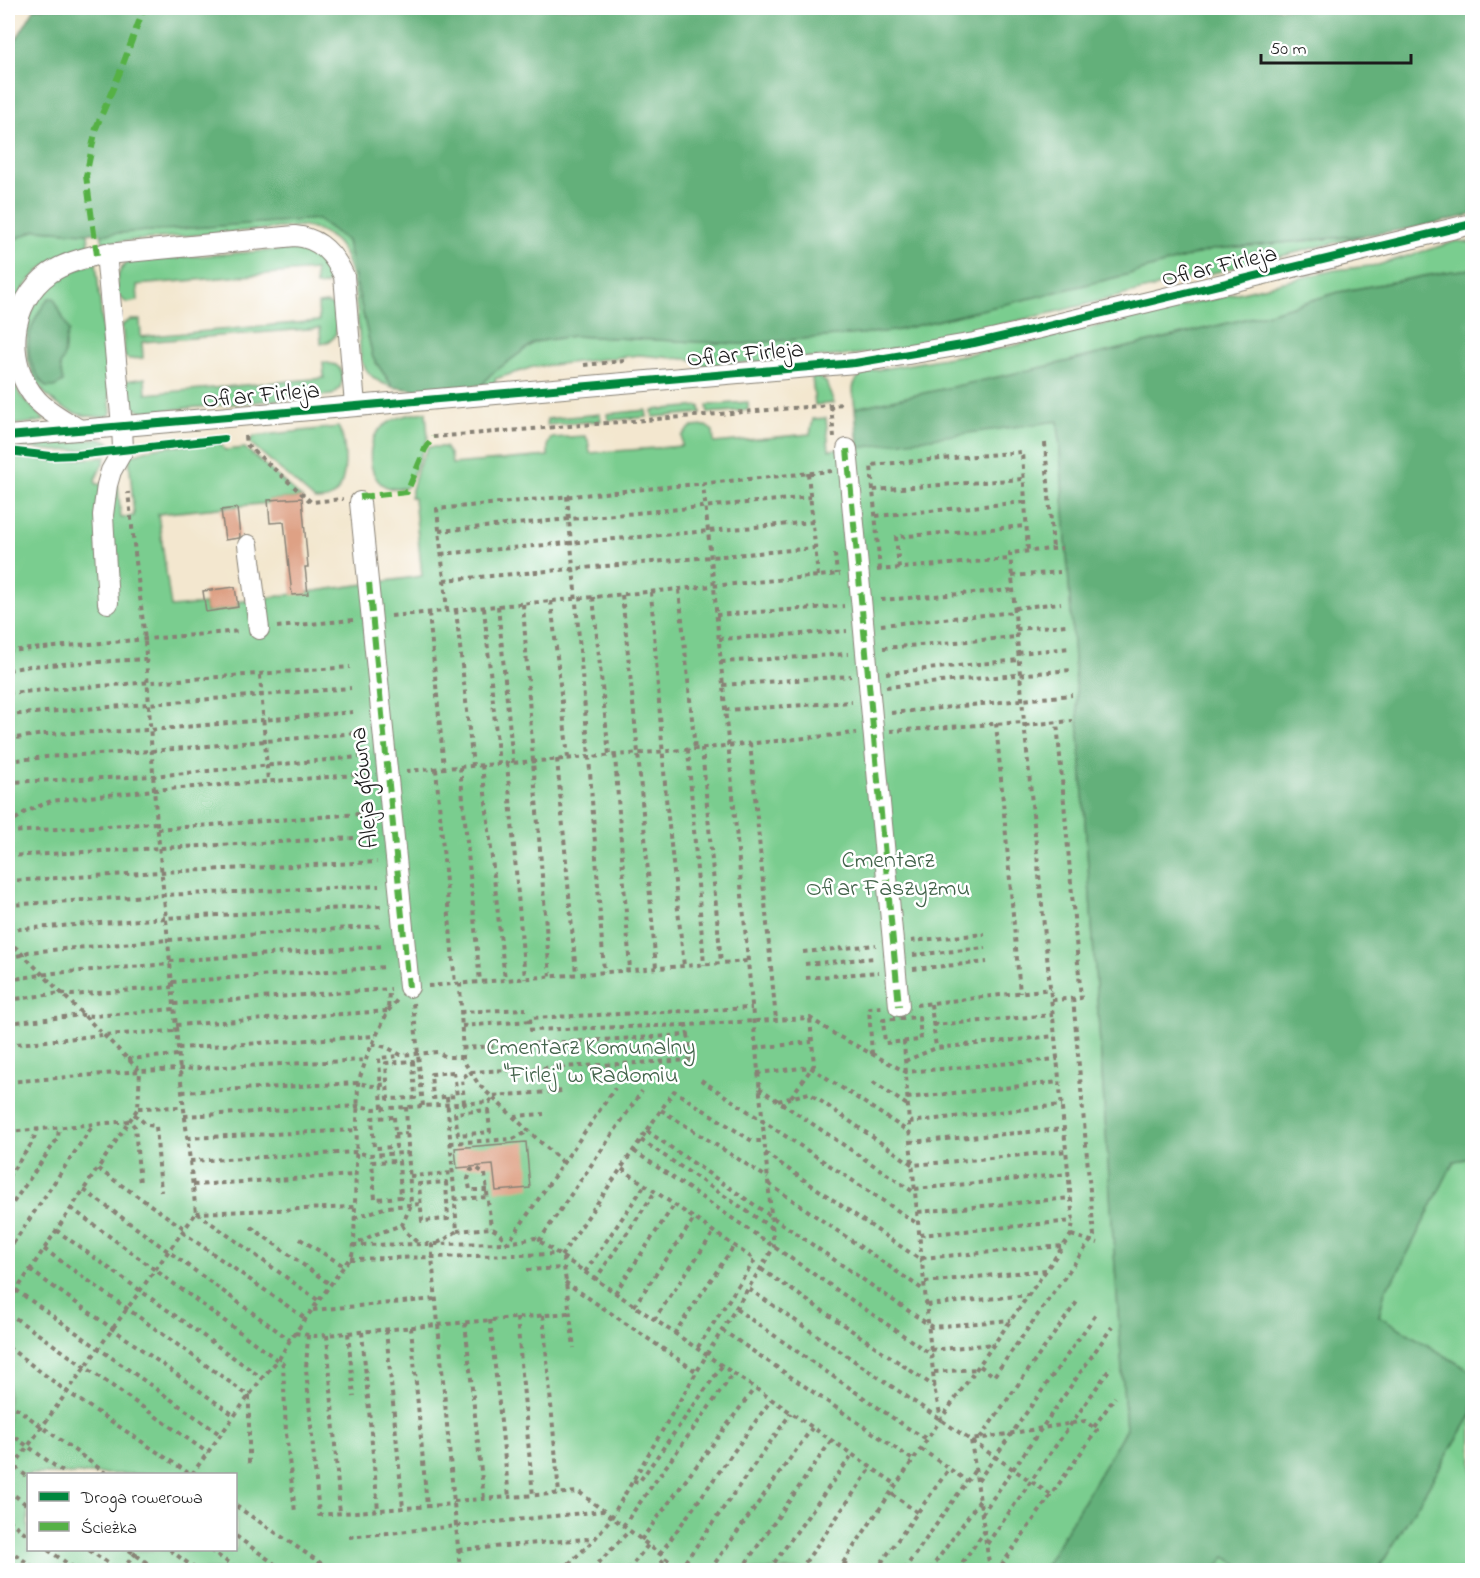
<svg xmlns="http://www.w3.org/2000/svg" width="1480" height="1578" font-family="'Indie Flower',sans-serif">
<style>
.green{fill:#7acd8f;stroke:#4b7456;stroke-width:1.5;fill-rule:evenodd}
.forest{fill:#63b07a;stroke:#40664b;stroke-width:1.5}
.building{fill:#dea185}
.lines{fill:none;stroke-linecap:round;stroke-linejoin:round}
.minor-casing{stroke:#888276;stroke-width:22}
.path{stroke:#888276;stroke-width:4;stroke-dasharray:4.5 4.5;stroke-linecap:butt}
.minor{stroke:#fff;stroke-width:20}
.quiet{stroke:#55b145;stroke-width:6;stroke-dasharray:12 6;stroke-linecap:butt}
.cycleway-casing{stroke:#fff;stroke-width:11}
.cycleway{stroke:#00873e;stroke-width:8}
.labels{text-anchor:middle;stroke-width:5;stroke-linejoin:round;paint-order:stroke}
.street-label{font-size:24px;fill:#1c1c1c;stroke:#fff}
.park-label{font-size:24px;fill:#42634a;stroke:#fff}
</style>
<rect width="100%" height="100%" fill="#fff"/>
<filter id="ink" filterUnits="userSpaceOnUse"><feTurbulence type="fractalNoise" baseFrequency=".0167" numOctaves="2"/><feDisplacementMap in="SourceGraphic" scale="12" xChannelSelector="R" yChannelSelector="G"/><feConvolveMatrix kernelMatrix="1 2 1 2 8 2 1 2 1" color-interpolation-filters="sRGB"/></filter>
<filter id="wash" filterUnits="userSpaceOnUse"><feTurbulence type="fractalNoise" baseFrequency=".008" numOctaves="4" result="noise"/><feDisplacementMap in="SourceGraphic" scale="24" xChannelSelector="R" yChannelSelector="G"/><feGaussianBlur stdDeviation="1.35" result="paint"/><feColorMatrix in="noise" values="0 0 0 0 0 0 0 0 0 0 0 0 0 0 0 0 0 1.4 0 .05"/><feComposite in="paint" operator="in"/></filter>
<g filter="url(#wash)">
<rect width="100%" height="100%" fill="#f3e7cf"/>
<g class="green">
<path d="M318,219l29,22 26,117 20,29c-17,-5 -23,-10 -32,-26 -3,-32 -3,-100 -27,-121 -9,-8 -20,-11 -30,-14l-201,17 -2,-9z"/>
<path d="M36,230l52,3 1,12c-39,10 -66,35 -81,72v-20l2,-5 -2,-19v-31z"/>
<polygon points="1367,235 1051,313 901,348 852,355 697,366 696,360 639,355 533,367 495,379 496,384 482,385 490,375 535,342 573,336 742,344 894,331 1126,275 1215,249"/>
<path d="M1457,241l15,2v26l-26,3 -107,20 -73,22 -222,53 -189,41c-2,-17 -6,-25 10,-36l148,-26 322,-76 43,-5z"/>
<path d="M305,248c13,5 24,14 27,28l-6,9 -10,1 -1,-16 -178,15 1,16 -11,2 -10,-8c0,-16 -1,-25 13,-34z"/>
<path d="M96,262l15,150 -2,4c-76,9 -109,-80 -59,-132 13,-11 30,-16 46,-22z"/>
<path d="M327,303l8,4 1,3c1,15 5,31 -15,34l-1,-16 -178,14 1,16 -14,1 -4,-2 -3,-32 8,-5h10l1,17 178,-16 -1,-17z"/>
<path d="M323,362l13,3 5,5c3,10 1,19 -9,25l-188,17 -15,-5 -3,-26 19,-3 1,16 178,-16z"/>
<polygon points="8,373 20,395 45,421 12,425 11,415 8,415"/>
<polygon points="816,376 826,382 834,403 815,405 812,377"/>
<polygon points="748,402 748,410 708,413 707,405"/>
<polygon points="700,406 701,413 653,417 652,410"/>
<polygon points="646,410 647,417 608,420 607,414"/>
<path d="M426,412l2,26 -20,48 -3,2c-6,0 -13,2 -18,-1 -20,-7 -21,-44 -8,-57 13,-13 30,-16 47,-18z"/>
<polygon points="600,414 601,421 547,425 547,419"/>
<path d="M826,418l3,32 229,-29 68,1008 -83,141h-1035v-1114l46,5 52,-4 -11,23 1,4 22,2 3,32 13,-2 -5,-60 25,-8 65,-6 6,8 20,-2 57,50 -33,2v3l-111,11 13,93 34,-3 1,8 32,-5 -1,-5 185,-26 -8,-78 -4,-1 8,-29 10,-21h17l5,7 2,10 96,-8v-12l3,-6 34,-2 3,4 2,13 92,-7v-10l9,-9 15,-1 7,5 1,12 96,-9 3,-15zM28,1474h208v76h-208z"/>
<path d="M338,427c10,15 10,57 -5,69 -5,4 -12,4 -18,4l-66,-58 5,-6z"/>
<polygon points="98,439 108,441 114,448 56,451 14,446"/>
<polygon points="1472,1158 1472,1372 1379,1316 1385,1290 1397,1274 1454,1161"/>
<polygon points="1472,1414 1472,1570 1378,1570"/>
<polygon points="1225,1556 1249,1570 1214,1570"/>
</g>
<g class="forest">
<polygon points="35,8 1472,8 1472,215 1415,228 1367,235 1215,249 1126,275 894,331 742,344 573,336 535,342 490,375 482,385 421,391 393,387 373,358 347,241 318,219 106,234 36,230 8,242 8,53"/>
<polygon points="1472,269 1472,1158 1454,1161 1397,1274 1385,1290 1379,1316 1472,1372 1472,1414 1378,1570 1249,1570 1225,1557 1214,1570 1043,1570 1126,1429 1058,421 858,448 855,408 1044,367 1266,314 1339,292 1446,272"/>
<path d="M49,298h5l15,33c-7,12 -1,22 -9,34l3,17 -9,5h-8c-26,-30 -21,-59 3,-89z"/>
</g>
<g id="blocks">
<g class="building">
<polygon points="302,498 308,567 305,567 308,594 292,595 284,522 270,523 268,500"/>
<polygon points="237,508 240,536 239,538 225,540 221,510"/>
<polygon points="235,587 238,607 206,612 203,591"/>
<polygon points="526,1142 530,1188 496,1191 493,1165 457,1168 455,1148"/>
</g>
</g>
</g>
<g filter="url(#ink)">
<use href="#blocks" fill-opacity="0" stroke="#888276" stroke-width="1.5"/>
<g class="lines">
<g class="minor-casing">
<g id="minor">
<polyline points="106,253 122,426 123,450 111,471 107,485 103,515 108,603"/>
<path d="M78,429c-14,-9 -30,-17 -41,-29 -33,-37 -28,-98 13,-127 15,-10 31,-14 47,-18l198,-19c25,2 39,18 49,40l11,129"/>
<polyline points="8,436 855,363 974,343 1040,328 1472,224"/>
<polyline points="847,449 899,1006"/>
<polyline points="360,502 409,987"/>
<polyline points="248,545 259,629"/>
</g>
</g>
<g class="path">
<polyline points="584,365 624,361"/>
<polyline points="831,406 834,437"/>
<polyline points="245,436 246,444 311,502 343,499"/>
<polyline points="433,437 843,404"/>
<polyline points="1045,443 1053,549"/>
<polyline points="808,473 818,576"/>
<polyline points="873,490 871,465 1022,452 1028,551"/>
<polyline points="567,496 589,757 604,972"/>
<polyline points="876,516 1025,502"/>
<polyline points="439,531 811,497"/>
<polyline points="441,554 813,522"/>
<polyline points="835,554 837,574"/>
<polyline points="899,568 896,537 1026,526"/>
<polyline points="877,570 1010,559"/>
<polyline points="880,570 873,490 1023,479"/>
<polyline points="1012,576 1060,572"/>
<polyline points="444,580 815,548"/>
<polyline points="679,590 695,749"/>
<polyline points="651,592 666,798 684,966"/>
<polyline points="622,595 638,753 656,968"/>
<polyline points="593,597 609,755"/>
<polyline points="881,600 1013,590"/>
<polyline points="551,601 568,758"/>
<polyline points="523,604 533,761 550,977"/>
<polyline points="498,606 513,763"/>
<polyline points="484,608 499,764"/>
<polyline points="1015,608 1061,603"/>
<polyline points="456,610 473,766"/>
<polyline points="447,611 437,509 832,471"/>
<polyline points="429,613 444,768"/>
<polyline points="716,615 844,606"/>
<polyline points="391,616 840,574"/>
<polyline points="881,625 1015,612"/>
<polyline points="277,627 353,620"/>
<polyline points="1016,629 1066,625"/>
<polyline points="719,639 847,631"/>
<polyline points="883,648 1017,637"/>
<polyline points="8,651 240,631"/>
<polyline points="1018,653 1070,648"/>
<polyline points="721,662 848,654"/>
<polyline points="8,670 30,666 146,659"/>
<polyline points="886,673 1019,660"/>
<polyline points="260,675 268,782"/>
<polyline points="723,685 851,676"/>
<polyline points="886,687 1071,670"/>
<polyline points="8,693 350,667"/>
<polyline points="725,710 852,702"/>
<polyline points="891,713 1072,695"/>
<polyline points="8,715 351,688"/>
<polyline points="996,723 1020,993"/>
<polyline points="1025,725 1072,721"/>
<polyline points="890,731 1024,722"/>
<polyline points="8,739 45,734 150,730 353,712"/>
<polyline points="750,743 776,1020"/>
<polyline points="702,748 721,963"/>
<polyline points="688,749 704,965"/>
<polyline points="615,755 630,970"/>
<polyline points="557,759 576,974"/>
<polyline points="8,761 46,757 151,751 357,733"/>
<polyline points="507,763 525,979"/>
<polyline points="482,765 505,980"/>
<polyline points="460,767 480,982"/>
<polyline points="436,769 455,984"/>
<polyline points="406,771 695,749 856,733"/>
<polyline points="8,782 153,776 359,757"/>
<polyline points="8,825 25,812 51,801 154,790 369,774"/>
<polyline points="157,829 372,813"/>
<polyline points="8,832 157,823"/>
<polyline points="8,856 374,837"/>
<polyline points="8,881 161,872 377,862"/>
<polyline points="8,905 163,895 379,886"/>
<polyline points="8,930 166,918 381,906"/>
<polyline points="8,940 140,1071 138,1108 8,1303"/>
<polyline points="911,941 985,934"/>
<polyline points="803,952 876,945"/>
<polyline points="913,955 986,948"/>
<polyline points="8,957 22,955 28,952 168,940 383,926"/>
<polyline points="170,961 385,946"/>
<polyline points="805,964 875,958"/>
<polyline points="913,969 987,962"/>
<polyline points="806,978 879,972"/>
<polyline points="8,980 54,973 170,964"/>
<polyline points="172,982 387,967"/>
<polyline points="460,983 463,1060 479,1085 562,1162"/>
<polyline points="428,986 748,961"/>
<polyline points="8,1000 61,993 72,995 172,987"/>
<polyline points="1052,1000 1081,998 1057,722"/>
<polyline points="413,1003 423,1106"/>
<polyline points="174,1004 391,989"/>
<polyline points="931,1004 936,1048"/>
<polyline points="916,1005 1051,989"/>
<polyline points="460,1012 526,1009"/>
<polygon points="919,1017 921,1040 885,1043 883,1020"/>
<polyline points="8,1023 83,1015 94,1016 174,1009"/>
<polyline points="176,1025 388,1011 389,990"/>
<polyline points="686,1025 531,1030 530,1018 752,1008"/>
<polyline points="933,1025 1053,1015"/>
<polyline points="462,1026 531,1021"/>
<polyline points="904,1041 910,1142 935,1392 941,1418"/>
<polyline points="372,1044 386,1047 401,1055 438,1052 446,1057 462,1057"/>
<polyline points="8,1045 103,1035 176,1031"/>
<polyline points="178,1048 376,1036"/>
<polyline points="462,1048 688,1035 686,1025 810,1018 836,1035 906,1072 1058,1059"/>
<polyline points="755,1048 812,1042"/>
<polyline points="872,1054 869,1008 882,1007"/>
<polyline points="128,1059 178,1055"/>
<polygon points="413,1061 415,1098 388,1099 386,1063"/>
<polyline points="905,1061 936,1048 1055,1036"/>
<polygon points="454,1072 457,1096 433,1098 431,1074"/>
<polyline points="757,1073 810,1067 909,1132"/>
<polyline points="701,1080 918,1224"/>
<polyline points="8,1082 140,1071 366,1060"/>
<polyline points="873,1082 907,1105"/>
<polyline points="759,1088 915,1193"/>
<polyline points="182,1092 358,1083 372,1086 387,1084"/>
<polyline points="447,1097 457,1231 444,1240 432,1245 432,1257 460,1570"/>
<polyline points="791,1097 814,1065 810,1018"/>
<polyline points="907,1098 1060,1082"/>
<polyline points="778,1101 809,1093 913,1165 1067,1151"/>
<polyline points="464,1103 462,1078 470,1072 692,1060 688,1035"/>
<polyline points="406,1107 411,1205 402,1225 373,1235 354,1245 508,1243 535,1238 897,1485"/>
<polyline points="138,1108 183,1107"/>
<polyline points="382,1108 379,1058 400,1056"/>
<polygon points="488,1110 490,1132 458,1135 455,1113"/>
<polyline points="661,1110 768,1178"/>
<polyline points="134,1114 147,1125 156,1126 161,1192"/>
<polyline points="184,1116 358,1106 374,1109 490,1102 492,1096 563,1091"/>
<polyline points="514,1116 544,1114"/>
<polygon points="394,1117 396,1147 374,1148 372,1118"/>
<polyline points="909,1122 1062,1105"/>
<polyline points="647,1131 932,1327 1011,1320"/>
<polyline points="8,1132 130,1121 135,1127 140,1184"/>
<polyline points="395,1134 407,1133"/>
<polyline points="187,1138 357,1130"/>
<polyline points="641,1140 772,1228"/>
<polyline points="910,1142 1064,1129"/>
<polyline points="450,1143 513,1139 529,1131"/>
<polyline points="634,1151 932,1355"/>
<polyline points="765,1153 922,1261"/>
<polyline points="190,1161 356,1152 368,1155 408,1153"/>
<polygon points="399,1161 401,1197 375,1199 372,1162"/>
<polyline points="98,1169 185,1229"/>
<polyline points="622,1169 755,1260 696,1350"/>
<polyline points="410,1176 453,1173"/>
<polyline points="8,1177 32,1143 37,1130"/>
<polygon points="446,1182 448,1219 422,1221 419,1184"/>
<polyline points="769,1184 925,1291"/>
<polyline points="193,1185 355,1175"/>
<polyline points="915,1189 1069,1174"/>
<polyline points="84,1190 290,1340"/>
<polyline points="487,1190 470,1190 468,1179 471,1170 477,1168 485,1174 491,1228"/>
<polyline points="454,1199 488,1197"/>
<polyline points="71,1208 283,1364 286,1433 295,1512"/>
<polyline points="8,1210 58,1138 59,1127"/>
<polyline points="918,1212 1071,1198"/>
<polyline points="196,1213 354,1207"/>
<polyline points="197,1213 319,1301"/>
<polyline points="354,1218 387,1207 421,1204"/>
<polyline points="402,1225 406,1232 419,1244"/>
<polyline points="251,1227 331,1285"/>
<polyline points="56,1230 262,1378"/>
<polyline points="457,1231 491,1228 498,1232 508,1243 615,1088"/>
<polyline points="182,1232 306,1319"/>
<polyline points="920,1235 1073,1221"/>
<polyline points="1071,1235 1098,1243"/>
<polyline points="300,1239 344,1266"/>
<polyline points="539,1241 642,1091"/>
<polyline points="44,1249 249,1396 249,1467"/>
<polyline points="8,1251 93,1125"/>
<polyline points="561,1256 674,1091 752,1141 764,1141"/>
<polyline points="563,1258 574,1348"/>
<polyline points="922,1258 1063,1246"/>
<polyline points="350,1259 558,1254"/>
<polyline points="761,1269 935,1387"/>
<polyline points="30,1270 235,1416"/>
<polyline points="527,1270 564,1268"/>
<polyline points="585,1272 645,1185"/>
<polyline points="595,1280 655,1192"/>
<polyline points="565,1282 697,1372"/>
<polyline points="925,1282 1046,1270"/>
<polyline points="749,1289 1051,1495"/>
<polyline points="16,1290 221,1435"/>
<polyline points="615,1293 674,1205"/>
<polyline points="927,1305 1028,1295"/>
<polyline points="634,1306 694,1219"/>
<polyline points="736,1309 906,1427 927,1439"/>
<polyline points="313,1310 436,1299"/>
<polyline points="8,1313 208,1453"/>
<polyline points="543,1315 559,1494"/>
<polyline points="517,1318 533,1496"/>
<polyline points="490,1320 509,1497"/>
<polyline points="654,1320 714,1232"/>
<polyline points="465,1323 484,1499"/>
<polyline points="411,1327 427,1506"/>
<polyline points="386,1330 403,1508"/>
<polyline points="722,1330 913,1460"/>
<polyline points="362,1332 378,1510"/>
<polyline points="295,1333 315,1336 569,1313"/>
<polyline points="348,1333 354,1397"/>
<polyline points="674,1334 734,1246"/>
<polyline points="308,1335 306,1369 319,1515 454,1504"/>
<polyline points="327,1335 340,1514"/>
<polyline points="8,1347 66,1391 190,1474"/>
<polyline points="931,1350 995,1344"/>
<polyline points="980,1366 994,1376 1094,1236 1073,998"/>
<polyline points="934,1372 977,1369"/>
<polyline points="8,1402 107,1474"/>
<polyline points="1094,1427 1115,1397"/>
<polyline points="8,1432 66,1474"/>
<polyline points="980,1438 1079,1299"/>
<polyline points="921,1449 967,1481"/>
<polyline points="8,1462 28,1477"/>
<polyline points="8,1474 196,1213 182,1092 154,790 145,640 128,492"/>
<polyline points="192,1474 262,1378 279,1359 290,1340 352,1255 354,1245 358,1083 369,1051 388,1011 397,1000"/>
<polyline points="633,1481 639,1482 722,1366"/>
<polyline points="978,1481 1097,1313"/>
<polyline points="8,1490 28,1506"/>
<polyline points="892,1494 918,1513"/>
<polyline points="454,1501 579,1492 681,1570"/>
<polyline points="236,1506 331,1570"/>
<polyline points="982,1514 1112,1327"/>
<polyline points="8,1520 28,1535"/>
<polyline points="623,1526 733,1374"/>
<polyline points="236,1536 283,1570"/>
<polyline points="349,1537 603,1511"/>
<polyline points="641,1540 754,1389"/>
<polyline points="987,1544 1111,1367"/>
<polyline points="8,1549 37,1570"/>
<polyline points="48,1550 77,1570"/>
<polyline points="89,1550 118,1570"/>
<polyline points="129,1550 157,1570"/>
<polyline points="170,1550 197,1570"/>
<polyline points="210,1550 239,1570"/>
<polyline points="459,1550 585,1539 593,1540"/>
<polyline points="660,1554 771,1400"/>
<polyline points="843,1562 855,1570"/>
<polyline points="378,1567 460,1567"/>
<polyline points="680,1569 791,1413"/>
<polyline points="122,1570 138,1550"/>
<polyline points="562,1570 593,1541 611,1518 706,1356 774,1247 714,587 703,484"/>
<polyline points="592,1570 629,1531"/>
<polyline points="628,1570 648,1545"/>
<polyline points="655,1570 665,1558"/>
<polyline points="710,1570 812,1428"/>
<polyline points="741,1570 831,1441"/>
<polyline points="769,1570 852,1455"/>
<polyline points="800,1570 871,1468"/>
<polyline points="838,1570 941,1419 1071,1235 1073,1221 1024,722 1010,553 1062,548"/>
<polyline points="876,1570 949,1469"/>
<polyline points="904,1570 975,1470"/>
<polyline points="930,1570 980,1500"/>
<polyline points="957,1570 984,1532"/>
<polyline points="990,1570 971,1440 1085,1421 1097,1430 998,1570"/>
</g>
<use href="#minor" class="minor"/>
<g class="quiet">
<polyline points="97,255 86,176 96,128 120,72 144,8"/>
<polyline points="847,449 899,1006"/>
<polyline points="360,497 407,492 425,449 433,437"/>
<polyline points="369,583 409,987"/>
</g>
<g class="cycleway-casing">
<g id="cycleway">
<polyline points="8,436 855,363 974,343 1040,328 1472,224"/>
<polyline points="8,451 51,456 76,455 224,439"/>
</g>
</g>
<use href="#cycleway" class="cycleway"/>
</g>
</g>
<g class="labels">
<g class="street-label">
<text transform="translate(1219 265) rotate(-13)" y="8">Ofiar Firleja</text>
<text transform="translate(745 353) rotate(-5)" y="8">Ofiar Firleja</text>
<text transform="translate(261 394) rotate(-5)" y="8">Ofiar Firleja</text>
<text transform="translate(363 788) rotate(-96)" y="8">Aleja główna</text>
</g>
<g class="park-label">
<text x="888" y="867">Cmentarz<tspan x="888" dy="28">Ofiar Faszyzmu</tspan></text>
<text x="591" y="1054">Cmentarz Komunalny<tspan x="591" dy="28">"Firlej" w Radomiu</tspan></text>
</g>
</g>
<rect width="1480" height="1578" fill="none" stroke="#fff" stroke-width="30"/>
<rect x="27" y="1473" width="210" height="78" fill="#ffffff" stroke="#a4a4a4" stroke-width="1.5"/>
<rect x="39" y="1492" width="30" height="9" fill="#00873e" stroke="#a4a4a4" stroke-width="1.5"/>
<text x="81" y="1503" font-size="18" fill="#1c1c1c">Droga rowerowa</text>
<rect x="39" y="1522" width="30" height="9" fill="#55b145" stroke="#a4a4a4" stroke-width="1.5"/>
<text x="81" y="1533" font-size="18" fill="#1c1c1c">Ścieżka</text>
<path d="M1261 54v9h150v-9" fill="none" stroke="#1c1c1c" stroke-width="3"/>
<text x="1270" y="54" font-size="18" fill="#1c1c1c" stroke="#ffffff" stroke-width="4.5" paint-order="stroke">50 m</text>
</svg>
